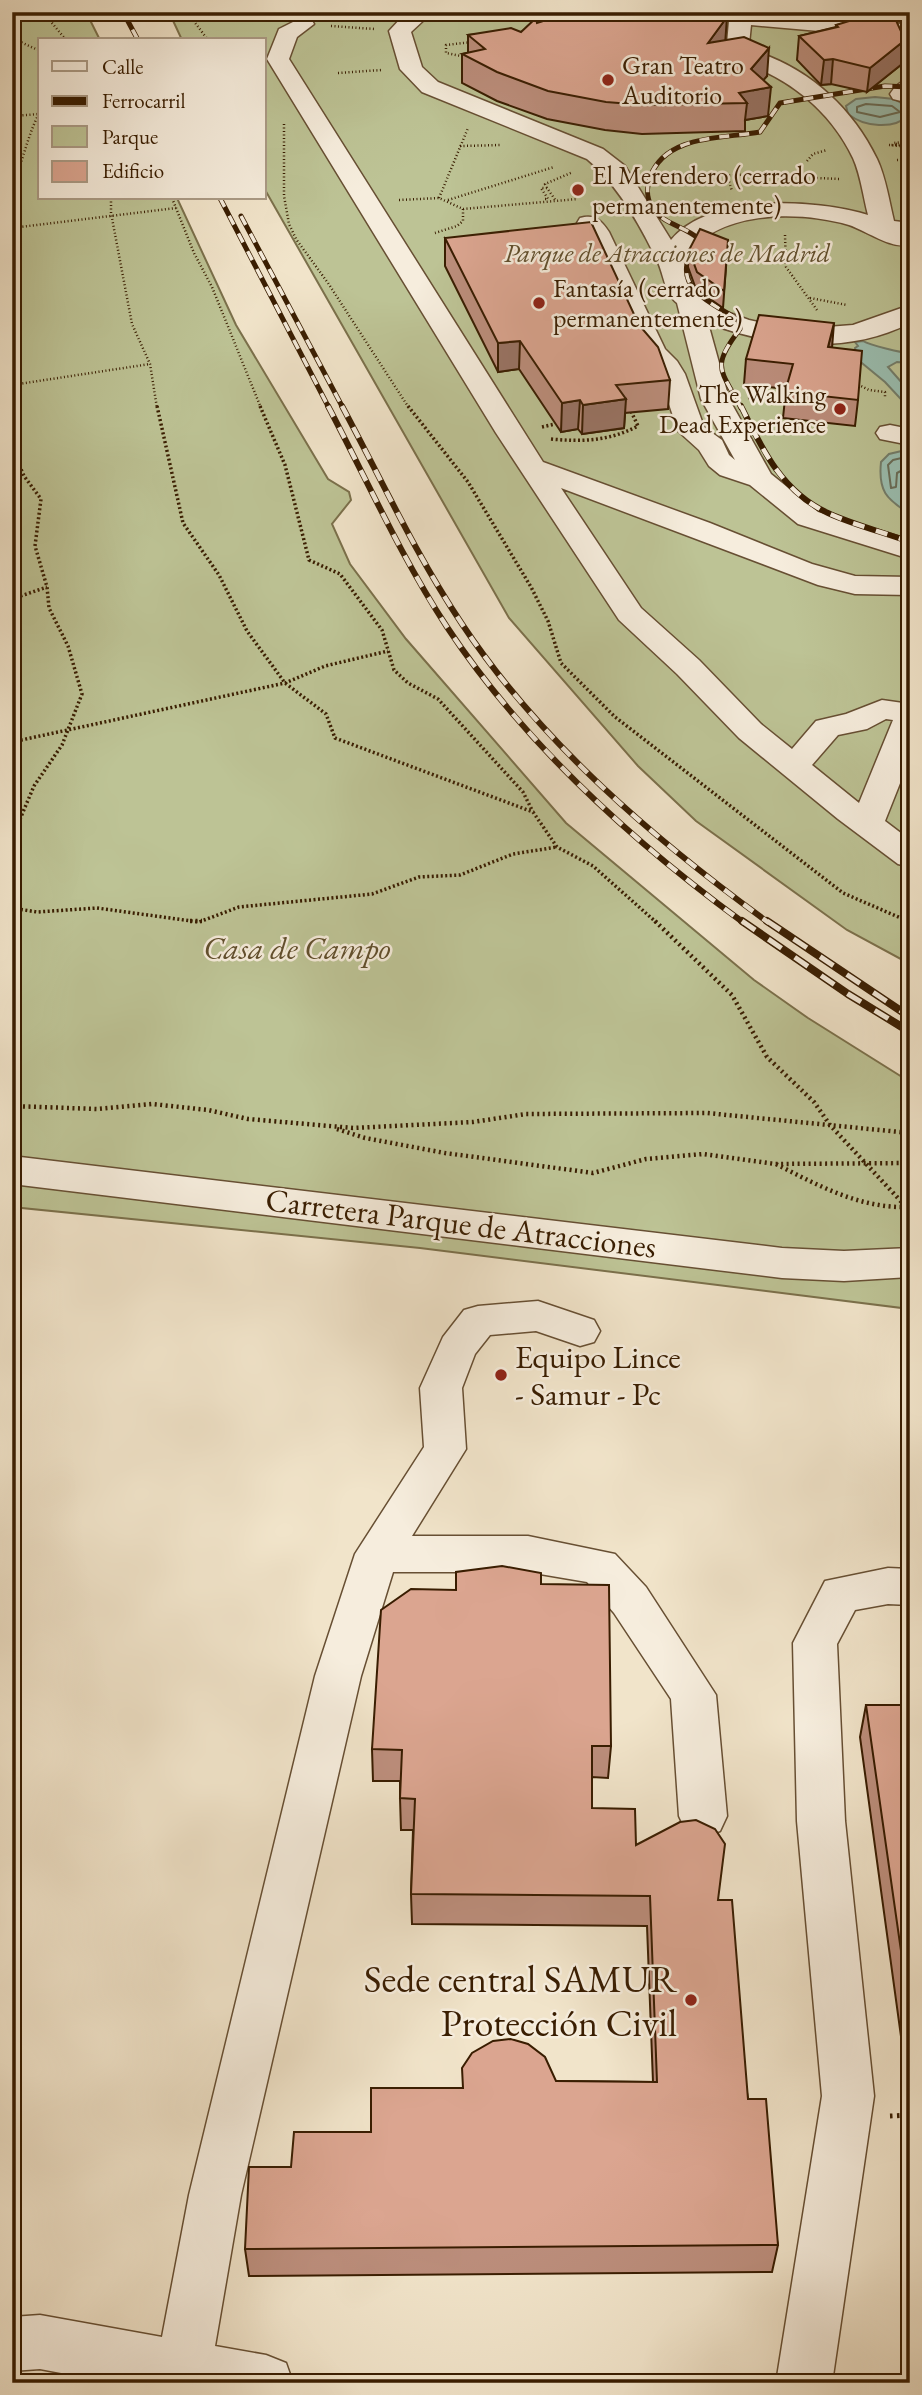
<svg xmlns="http://www.w3.org/2000/svg" width="922" height="2395" font-family="'EB Garamond',serif">
  <rect width="100%" height="100%" fill="#f1e4ca"/>
  <filter id="stains"><feTurbulence type="fractalNoise" baseFrequency=".00286" numOctaves="4"/><feColorMatrix values="0 0 0 0 .2 0 0 0 0 .09 0 0 0 0 .02 0 0 0 .5 -.17"/></filter>
  <radialGradient id="worn" r=".72"><stop offset=".6" stop-color="#630" stop-opacity="0"/><stop offset="1" stop-color="#630" stop-opacity=".3"/></radialGradient>
  <path fill="#bdc395" stroke="#7b704b" stroke-width="2" d="M12,12h74l14,28h-60v158h137l59,127 92,154 21,13 2,8 -19,24 18,40 56,75 160,184 188,157 54,38 102,64v227l-490,-61 -408,-41z
    M169,12h741v952l-63,-34 -151,-109 -58,-55 -129,-148 -245,-430v-148h-82z"/>
  <path fill="#9bbfb1" stroke="#747e6b" stroke-width="2" d="M875,97l19,2 14,8 1,8c-15,15 -45,12 -61,-1l-2,-8 10,-7z
    M863,341c7,4 38,12 47,12v10l-13,-1 -9,5 22,25v17l-25,-27 -28,-23 -2,-11 3,-2 -3,-4z
    M910,449v21l-8,8 3,12 5,3v21c-24,-15 -32,-23 -29,-52l8,-8z"/>
  <g fill="none" stroke-linecap="round" stroke-linejoin="round">
    <path stroke="#6a6e59" stroke-width="2" d="M866,104l26,2 8,6 -20,5 -23,-5v-5z
      M910,456l-17,4 -5,5 3,23 5,-1 1,-14 13,-7"/>
    <defs>
      <path id="minor" d="M400,12h239l-3,5 -8,2h-203l-14,13 11,35 16,15 165,67 22,17 46,74c38,-47 145,-41 197,-25 -5,-19 -7,-39 -15,-57 -23,-48 -66,-82 -116,-97l-10,-17 2,-23 -20,-4 -3,-5 89,1 115,12v14l-159,-14 -2,19 5,7c54,17 98,56 123,108 9,19 12,42 17,62l16,2v22c-20,4 -43,-14 -61,-20 -52,-15 -134,-15 -166,35l11,31 27,19 28,10 28,6 37,2 39,-3 57,-20v18c-62,32 -139,24 -202,0l21,76 42,75 47,38 92,28v19l-112,-35 -48,-39 -30,-10 -11,-9 -10,-16 -21,-19 -19,-57 -19,-21 -54,-119 -9,-11 3,-5c15,-4 21,2 29,14l56,117 12,12 8,13 19,53 18,13 7,15 6,5 -34,-61 -24,-96c-13,-10 -13,-30 -21,-45 -17,-35 -39,-74 -69,-99l-165,-67 -22,-23 -11,-38 13,-14z
        M303,17l8,2 3,5 -17,13 -8,22 254,403 167,61 102,41 43,12 55,1v18l-55,-1 -37,-9 -257,-97 80,120 58,52 62,64 31,25 24,-28 30,-7 36,-14 28,4v54l-25,63 25,19v27l-12,-3 -60,-45 -99,-81 -62,-64 -58,-54 -123,-187 -229,-374 12,-30zM886,719l7,1 -34,83 -47,-38 26,-30 29,-6z
        M910,79v19l-9,3 -8,-2 -3,-5c5,-8 11,-13 20,-15z
        M890,425l20,4v16l-30,-6 -4,-6 4,-6z
        M12,1156l770,92 62,3 66,-3v29l-66,4 -62,-3 -770,-94z
        M538,1301l56,19 6,11 -6,11 -14,4 -44,-15 -46,4 -15,19 -13,34 4,61 -54,87h116l87,18 31,33 70,108 11,121 -7,15 -17,6 -17,-6 -7,-15 -8,-117 -57,-86 -27,-31 -59,-10h-135l-32,104 -120,519 -26,151 51,9 20,8 7,20h-179l-74,-14 -28,2v-54l28,-2 122,22 27,-142 126,-519 40,-122 69,-107 -4,-59 23,-51 21,-27 14,-4z
        M888,1568l22,1v36l-22,-1 -33,6 -18,34 8,177 29,275 -42,287h-56l46,-287 -25,-275 -4,-178 32,-62z"/>
    </defs>
    <use href="#minor" stroke="#674f33" stroke-width="3"/>
    <path stroke="#391d01" stroke-width="2.5" stroke-dasharray="1 2.5" stroke-linecap="butt" d="M43,12l23,28
      M187,12l21,28
      M331,26l44,3
      M12,38l28,13
      M466,57l-20,-4v-8l26,-3
      M338,73l44,-3
      M12,116l27,-2
      M284,124v72l5,28 7,15 32,44 81,125
      M897,144l-3,-1 16,-2
      M910,145h-21l21,2
      M460,146l41,-1
      M897,160l13,-1
      M807,161l6,-7 14,-4
      M727,175l5,16
      M817,178l23,1
      M653,182l6,-3 115,-6
      M12,184c12,-23 15,-49 28,-72
      M547,188l-2,-4 28,-12
      M111,198v15l21,111 18,40 7,44
      M172,198l22,55 18,34 49,121
      M439,198l29,-70
      M545,199h3l-7,-11h6l9,13
      M399,200l40,-2 24,11v12l-6,5 -22,7
      M448,200l106,-33
      M463,209l115,-10
      M12,228l164,-20
      M785,235l1,32 31,43
      M810,298l37,7
      M855,383l14,7 16,2v5
      M12,385l138,-21
      M748,398l40,-3"/>
    <path stroke="#391d01" stroke-width="3.5" stroke-dasharray="2 2.5" stroke-linecap="butt" d="M157,406l26,117 36,52 28,56 38,52 41,31 9,24 198,74 24,35 36,19 64,57
      M260,406l25,59 24,95 31,14 42,56 12,40 14,13 30,16 85,93 9,18
      M408,406l60,76 63,105 17,34 13,42 54,54 228,176 67,29
      M542,427l13,-3
      M551,439c32,3 58,2 87,-13l-8,-17
      M12,449l12,27 17,23 -6,47 12,41 2,21 19,38 14,48 -20,51 -28,41 -22,52
      M12,599l35,-12
      M12,742l273,-59 40,-17 63,-15
      M12,908l25,4 60,-4 102,14 40,-15 133,-13 47,-17 41,-2 53,-21 44,-7"/>
    <path stroke="#391d01" stroke-width="4.5" stroke-dasharray="2 3.5" stroke-linecap="butt" d="M190,921h12
      M655,921l77,74 35,62 47,45 16,23 80,86
      M907,921l3,1
      M12,1106l85,3 55,-5 56,6 40,9 105,9 120,-6 53,-8 181,-1 203,20
      M337,1129l28,9 80,15 148,20 53,-14 57,-5 72,10 135,-1
      M776,1164c43,22 85,45 134,43"/>
    <path stroke="#391d01" stroke-width="5" stroke-dasharray="2.5 4.5" stroke-linecap="butt" d="M890,2116l20,-1"/>
    <use href="#minor" fill="#f6eddd" fill-rule="evenodd"/>
    <defs>
      <path id="rail-far2" d="M123,12l15,28
        M220,198l109,210
        M241,216l102,192
        M741,408c-20,-39 -31,-40 -1,-79l-1,-8c-19,-15 -58,-27 -52,-57 2,-9 9,-16 12,-25 -13,-12 -35,-15 -46,-30 -6,-9 -7,-21 -3,-32 16,-43 72,-38 110,-45l20,-29 105,-17 25,1"/>
      <path id="rail-far1" d="M328,406c39,74 73,151 119,221 76,115 186,215 297,296
        M342,406c39,73 74,149 120,218 79,119 192,215 307,299
        M741,406c21,43 41,86 87,107 26,12 55,19 82,29"/>
      <path id="rail" d="M742,921l106,73 62,38
        M767,921l143,96"/>
    </defs>
    <use href="#rail-far2" stroke="#391d01" stroke-width="5"/>
    <use href="#rail-far1" stroke="#391d01" stroke-width="6"/>
    <use href="#rail" stroke="#391d01" stroke-width="8"/>
    <use href="#rail-far2" stroke="#f6eddd" stroke-width="3.5" stroke-dasharray="10" stroke-linecap="butt"/>
    <use href="#rail-far1" stroke="#f6eddd" stroke-width="4.5" stroke-dasharray="12" stroke-linecap="butt"/>
    <use href="#rail" stroke="#f6eddd" stroke-width="5" stroke-dasharray="16" stroke-linecap="butt"/>
  </g>
  <path fill="#bc8e7c" stroke="#391d01" stroke-width="2" d="M810,12h23l-1,2z
    M888,12h22v11l-14,-2 6,43 -35,28 -36,-8 -10,1 -24,-25 2,-24 37,-9v-2l52,-9z
    M537,23l188,17 42,36 -4,4 5,36 -23,4v11l-103,3 -37,-4 -58,-11 -50,-18 -35,-18v-29l6,-1v-18l53,-3z
    M445,238l194,87 31,55 -2,29 -43,4 -1,15 -42,6 -4,-5 -17,3 -42,-63 -21,3 -53,-106z
    M728,240l-5,68 -27,-19 -8,-22 1,-17z
    M910,318v13l-6,-3 1,-9z
    M832,348l26,52 -3,26 -72,-8 3,-29 -42,-5 2,-25z
    M541,1584l70,162 -3,32 -16,-1v31l44,37 82,55 30,199 30,146 -6,27 -523,4 -4,-27 46,-82 80,-35 91,-44 94,-7 97,1 -6,-156 -235,-2 -1,-30 2,-64h-12l-1,-32v-17h-27l-1,-32 84,-159z
    M866,1705h44v368h-4l-46,-336z"/>
  <path fill="#997465" stroke="#391d01" stroke-width="2" d="M727,17l-2,28 -17,-2z
    M905,40l-3,24 -35,28 3,-24z
    M769,48l-2,28 -12,14 16,-3 -3,29 -23,4 2,-17 -8,-10 12,-24z
    M833,59l-2,25 -10,1 3,-25z
    M834,323l-2,25 -4,-1z
    M520,341l-1,28 -21,3v-29z
    M626,399l-2,29 -42,6 1,-29z
    M580,400l-2,29 -17,3 1,-29z"/>
  <path fill="#dba590" stroke="#391d01" stroke-width="2" d="M572,12h155v5l-19,26 36,-6 25,11 -18,21 20,18 -32,6 8,10 -103,2 -38,-3 -58,-11 -51,-19 -35,-18 23,-5 -17,-14 43,-7 10,4 15,-14 1,5z
    M872,14l22,2 11,24 -35,28 -37,-9 -9,1 -25,-24 39,-9 -2,-2z
    M591,222l48,103 19,22 12,33 -54,5 10,14 -43,6 -3,-5 -18,3 -42,-62 -22,2 -53,-105z
    M700,229l28,11 -4,51 -27,-19 -8,-22z
    M759,315l75,8 -6,24 34,4 -4,49 -73,-8 8,-28 -47,-5z
    M502,1566l39,7v11l68,1 2,161h-19v62l43,1 1,36 44,-23 16,-2 19,9 10,15 -7,56h14l16,199h18l12,146 -533,4 4,-82h42l3,-35h77v-44h92l-1,-20 10,-15 21,-12 18,-2 17,5 17,13 11,24 101,1 -7,-186 -239,-2 4,-95 -15,-1 2,-48 -30,-1 9,-139 30,-21 45,1v-18z
    M866,1705h44v309z"/>
  <g fill="#8f2418" stroke="#f6eddd" stroke-width="2.5">
    <circle cx="608" cy="80" r="7"/>
    <circle cx="578" cy="190" r="7"/>
    <circle cx="539" cy="303" r="7"/>
    <circle cx="840" cy="409" r="7"/>
    <circle cx="501" cy="1375" r="7"/>
    <circle cx="691" cy="2000" r="7"/>
  </g>
  <g text-anchor="middle" dominant-baseline="central" stroke-width="5" stroke-linejoin="round" paint-order="stroke">
    <g font-size="26" fill="#391d01" stroke="#f6eddd" text-anchor="start">
      <text x="622" y="65">Gran Teatro<tspan x="622" dy="30">Auditorio</tspan></text>
      <text x="592" y="175">El Merendero (cerrado<tspan x="592" dy="30">permanentemente)</tspan></text>
      <text x="553" y="288">Fantasía (cerrado<tspan x="553" dy="30">permanentemente)</tspan></text>
      <text x="826" y="394" text-anchor="end">The Walking<tspan x="826" dy="30">Dead Experience</tspan></text>
    </g>
    <g font-size="26" font-style="italic" fill="#614f2d" stroke="#f6eddd">
      <text x="667" y="253">Parque de Atracciones de Madrid</text>
    </g>
    <g font-size="32" font-style="italic" fill="#614f2d" stroke="#f6eddd">
      <text x="297" y="948">Casa de Campo</text>
    </g>
    <g font-size="32" fill="#391d01" stroke="#f6eddd">
      <text transform="translate(461 1223) rotate(7)">Carretera Parque de Atracciones</text>
    </g>
    <g font-size="32" fill="#391d01" stroke="#f6eddd" text-anchor="start">
      <text x="515" y="1357">Equipo Lince<tspan x="515" dy="37">- Samur - Pc</tspan></text>
    </g>
    <g font-size="38" fill="#391d01" stroke="#f6eddd" text-anchor="end">
      <text x="677" y="1978">Sede central SAMUR<tspan x="677" dy="44">Protección Civil</tspan></text>
    </g>
  </g>
  <rect width="922" height="2395" fill="none" stroke="#f1e4ca" stroke-width="42"/>
  <rect x="14" y="14" width="894" height="2367" fill="none" stroke="#391d01" stroke-width="3.5"/>
  <rect x="21" y="21" width="880" height="2353" fill="none" stroke="#391d01" stroke-width="2"/>
  <rect x="38" y="38" width="228" height="161" fill="#f6eddd" stroke="#aa9a85" stroke-width="2"/>
  <rect x="52" y="61" width="35" height="10" fill="#f6eddd" stroke="#aa9a85" stroke-width="2"/>
  <text x="102" y="74" font-size="21" fill="#391d01">Calle</text>
  <rect x="52" y="96" width="35" height="10" fill="#391d01" stroke="#aa9a85" stroke-width="2"/>
  <text x="102" y="108" font-size="21" fill="#391d01">Ferrocarril</text>
  <rect x="52" y="126" width="35" height="21" fill="#bdc395" stroke="#aa9a85" stroke-width="2"/>
  <text x="102" y="144" font-size="21" fill="#391d01">Parque</text>
  <rect x="52" y="161" width="35" height="21" fill="#dba590" stroke="#aa9a85" stroke-width="2"/>
  <text x="102" y="178" font-size="21" fill="#391d01">Edificio</text>
  <rect width="100%" height="100%" filter="url(#stains)"/>
  <rect width="100%" height="100%" fill="url(#worn)"/>
</svg>
